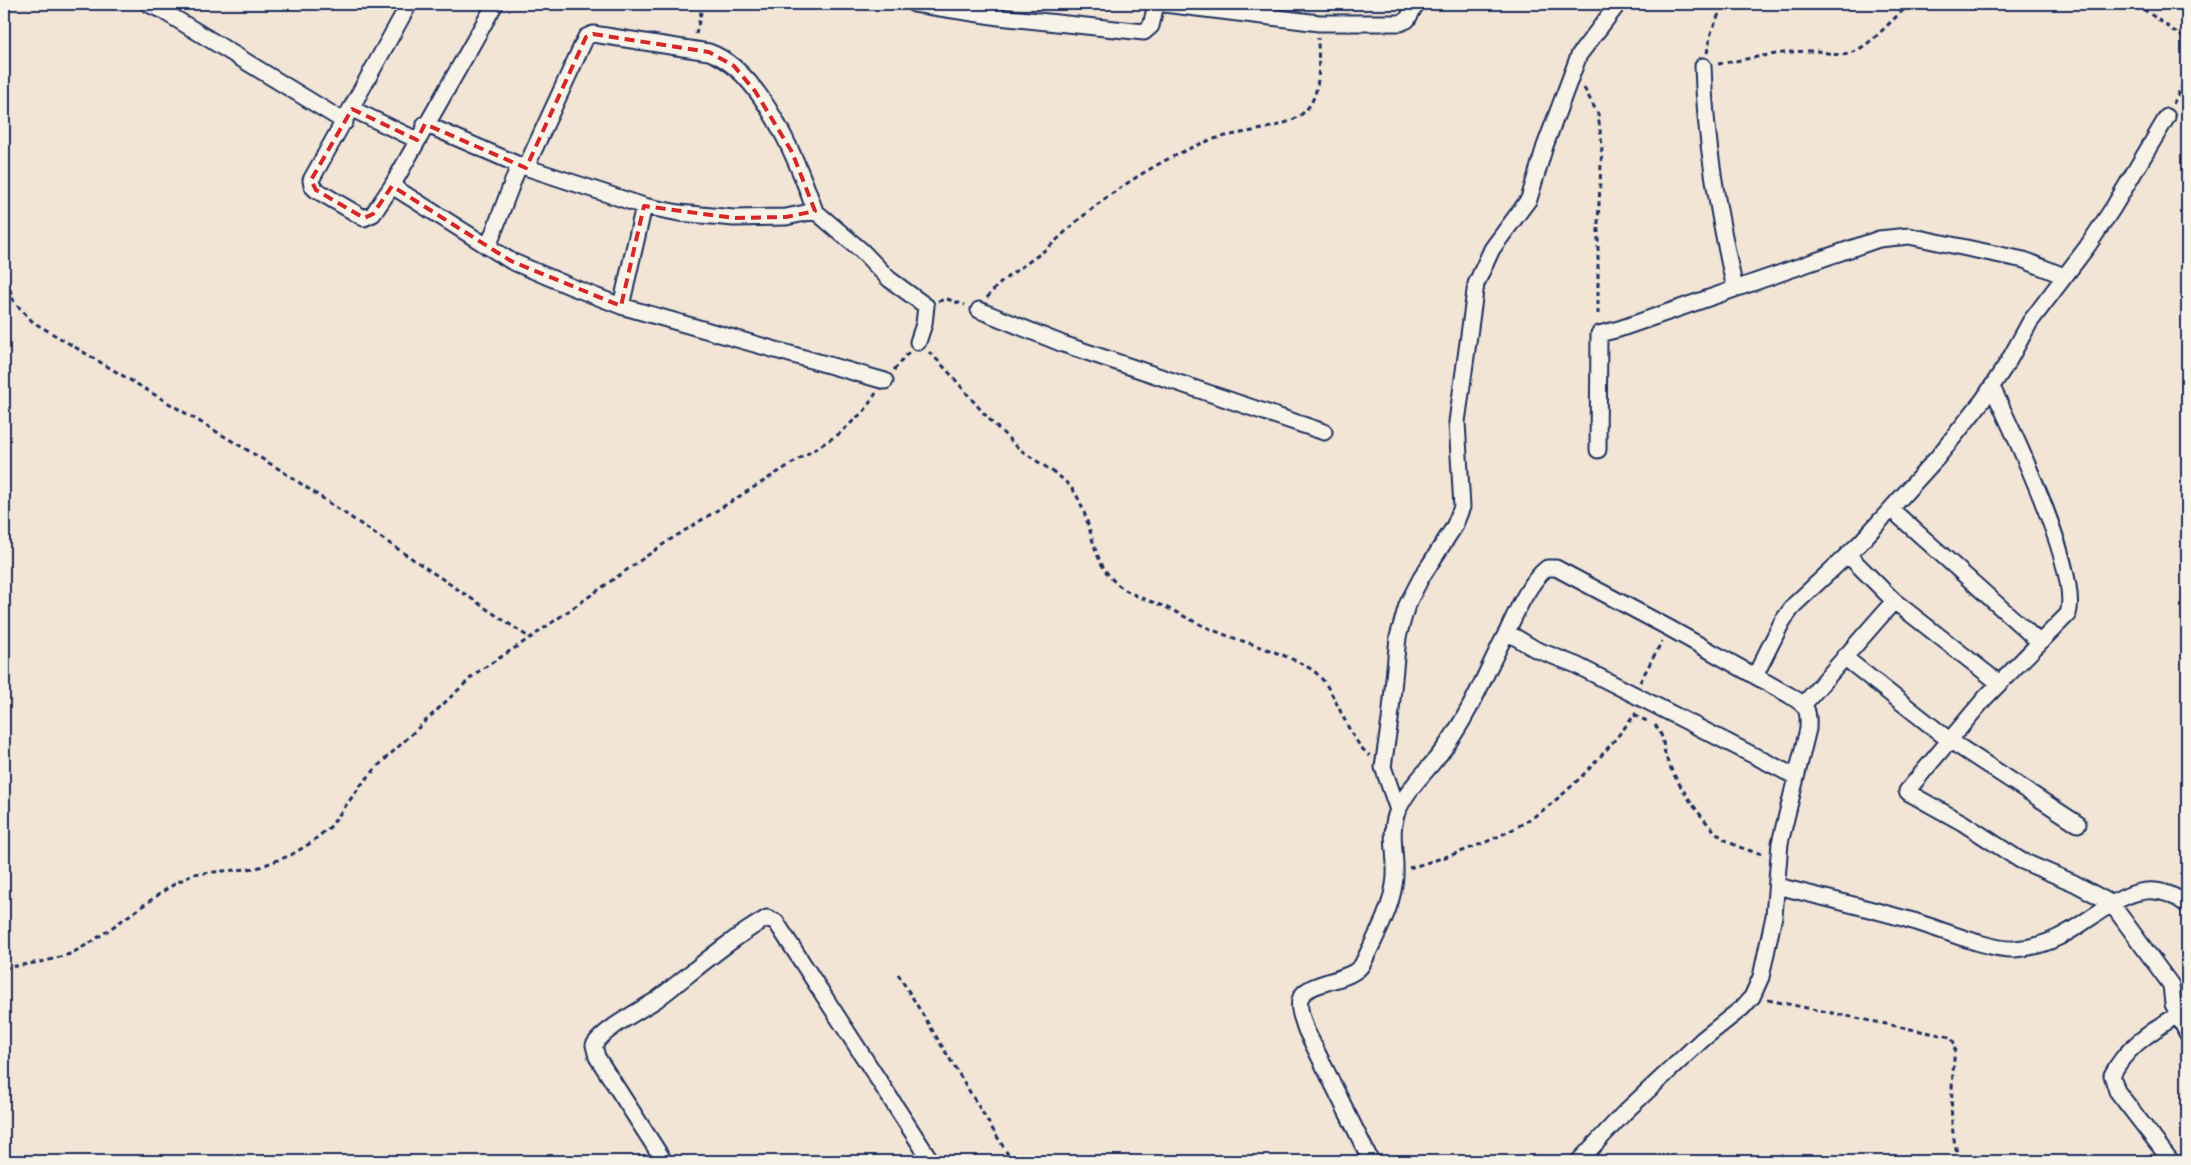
<svg xmlns="http://www.w3.org/2000/svg" width="2191" height="1165" font-family="Mali,sans-serif">
  <rect width="100%" height="100%" fill="#f2e5d6"/>
  <filter id="ink" filterUnits="userSpaceOnUse"><feTurbulence type="fractalNoise" baseFrequency=".02" numOctaves="2"/><feDisplacementMap in="SourceGraphic" scale="10" xChannelSelector="R" yChannelSelector="G"/><feConvolveMatrix kernelMatrix="1 2 1 2 8 2 1 2 1" color-interpolation-filters="sRGB"/></filter>
  <g filter="url(#ink)">
    <g fill="none" stroke-linecap="round" stroke-linejoin="round">
      <defs>
        <path id="minor" d="M148,4l15,7 182,111
          M409,4l-98,176 1,6 4,4 48,28 9,-4 19,-28 103,-182
          M914,4l85,13 145,15 7,-6 5,-22
          M1164,4l155,19h81l7,-3 9,-16
          M1703,66c2,76 16,150 32,223
          M352,109l65,31
          M425,124l94,41 125,41 35,7 55,5 52,-1 29,-6 47,40 27,28 37,27 -2,18 -6,18
          M526,167l60,-130 7,-3 116,18c52,18 89,110 106,159
          M392,186l119,75 61,26 49,19 264,75
          M488,247l31,-82
          M621,306l23,-100
          M979,310l84,34 261,88
          M1992,387c20,42 89,187 76,227l-83,84 -78,93 2,2 54,30 57,37 54,23 37,20 60,82 2,19 14,29
          M1598,450l1,-116 20,-5 260,-90 30,-3 67,14 48,10 40,16
          M1891,509l148,133
          M1848,555l46,46 105,82
          M1507,632c9,-20 23,-51 40,-64h9l113,60 120,67c18,11 20,13 19,34l-28,114 -6,73 -13,61 -9,20 -10,11 -39,31 -78,73 -46,49
          M1844,657l105,83 129,84
          M1755,676l27,-54 12,-17 66,-62 77,-85 46,-58 25,-38 22,-40 57,-75 26,-39 54,-91
          M1804,704l90,-103
          M1398,810l-15,-43 7,-47 8,-83 9,-32 14,-27 33,-51 8,-20 -5,-85 19,-138 16,-35 37,-50 16,-53 34,-91 39,-51
          M1777,886c45,11 91,22 136,35 25,7 78,30 102,28 16,-1 30,-5 44,-12 42,-20 80,-71 128,-32
          M664,1161l-67,-104 -3,-12c10,-16 45,-34 62,-45 37,-28 71,-59 111,-82l9,4 155,239
          M1371,1161l-65,-131c-3,-10 -8,-20 -6,-30 4,-20 53,-17 63,-37 12,-25 27,-51 31,-78 5,-25 -7,-51 4,-75 12,-26 35,-44 50,-67 25,-35 39,-74 59,-111l28,17 41,16 220,112
          M2171,1161l-54,-70 -5,-16c14,-28 39,-43 65,-60"/>
      </defs>
      <use href="#minor" stroke="#1b2f5e" stroke-width="19"/>
      <path stroke="#1b2f5e" stroke-width="3" stroke-dasharray="5 4" stroke-linecap="butt" d="M2136,4l51,36
        M696,34l7,-30
        M1707,53l4,-20 12,-29
        M1718,64c31,-5 63,-13 95,-13 12,0 23,6 35,3 25,-8 42,-35 63,-50
        M1584,88l14,26 4,32 -4,77v95
        M2173,104l14,-28
        M4,272l10,30 19,20 246,147 251,169
        M987,298c14,-20 39,-33 58,-48 13,-10 24,-23 37,-33 35,-30 83,-60 126,-76 26,-10 78,-10 97,-30 18,-18 13,-50 13,-73
        M938,301l9,-2 18,6
        M929,352c27,25 47,56 74,81 7,7 14,15 22,20 16,12 36,21 48,37 20,28 16,68 42,92 13,13 34,18 50,25 14,6 27,14 41,20 35,16 72,22 105,42 26,17 32,65 59,87
        M894,370l15,-18
        M1640,682l22,-41
        M1634,715l13,6
        M1655,725c10,12 7,19 11,32 8,23 38,68 58,82 11,7 27,13 40,15
        M1409,868c48,-14 99,-30 138,-61 34,-26 63,-60 89,-94
        M4,968l42,-7 24,-7 20,-11 78,-55 24,-14 65,-6 34,-13 18,-11 21,-17 31,-42 17,-19 98,-93 54,-35 138,-97 171,-107 26,-24 11,-17
        M898,974l114,187
        M1768,1000l182,37 5,7c-2,39 -9,80 5,117"/>
      <use href="#minor" stroke="#f7f3e8" stroke-width="15"/>
    </g>
  </g>
  <path fill="none" stroke="#d62828" stroke-width="4" stroke-dasharray="10 6" stroke-linejoin="round" d="M593,34l116,18 25,14 21,25 37,61 23,59 -29,6 -52,1 -90,-12 -23,100 -110,-45 -119,-75 -19,28 -9,4 -48,-28 -5,-10 41,-71 65,31 8,-16 101,44 60,-131z"/>
  <rect width="2191" height="1165" fill="none" stroke="#f7f3e8" stroke-width="20"/>
  <rect x="10" y="10" width="2171" height="1145" fill="none" stroke="#1b2f5e" stroke-width="2" filter="url(#ink)"/>
</svg>
